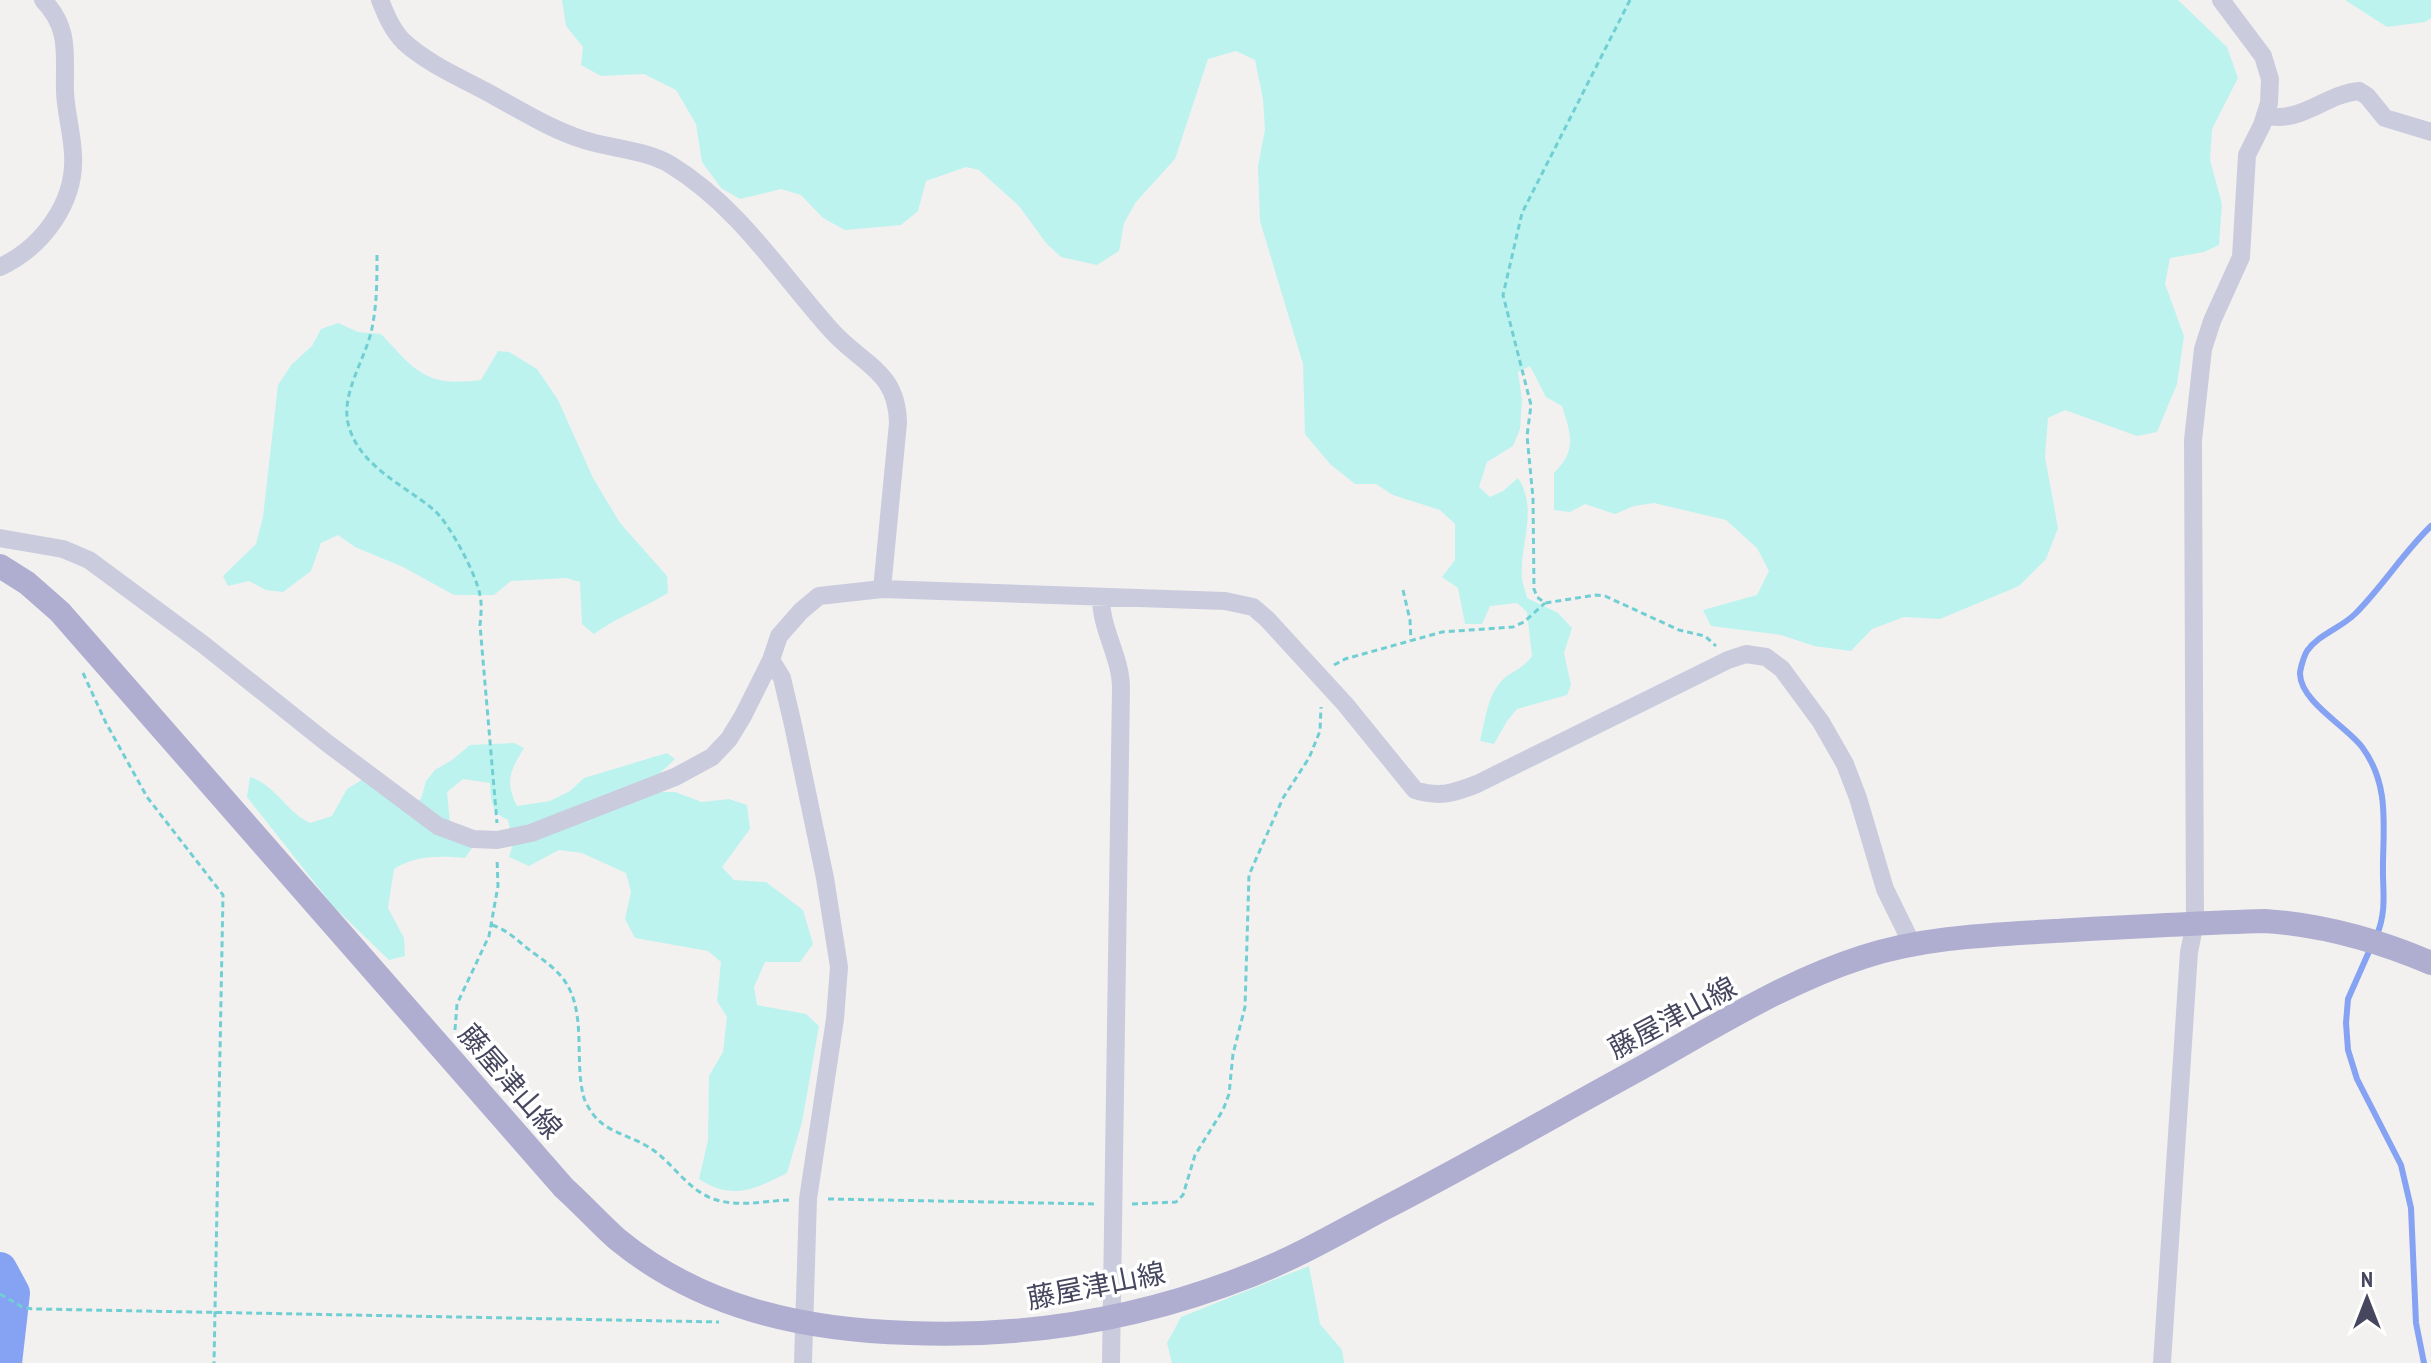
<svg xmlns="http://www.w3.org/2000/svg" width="2431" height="1363" font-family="'PT Sans Narrow','Noto Sans JP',sans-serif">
  <rect width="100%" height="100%" fill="#f2f1f0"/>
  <path fill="#bcf3ee" d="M562,0h1616l49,47 11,31 -26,51 -2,31 12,44 -3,41 -15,7 -34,6 -5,26 19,52 -7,48 -20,48 -20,4 -72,-26 -17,8 -3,39 13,71 -12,31 -27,27 -79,33 -36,-2 -32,12 -21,22 -37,-5 -33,-11 -70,-9 -8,-16 54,-15 12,-24 -12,-23 -31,-28 -72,-17 -20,3 -19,8 -30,-10 -15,8 -16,-2v-37c23,-23 17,-39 8,-67l-16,-9 -16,-31 -12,6 4,28 -2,29 -7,17 -26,16 -8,25 11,10 13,-6 15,-13c21,32 1,66 4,101 1,6 4,13 5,19l31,15 14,15 -8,25 7,32 -4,10 -50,14 -10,12 -13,23 -14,-3c6,-22 7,-50 27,-65 10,-7 17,-9 25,-20l-5,-44 -10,-9 -27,3 -8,18h-17l-7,-36 -16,-11 13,-17v-36l-15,-14 -47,-15 -17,-11h-21l-25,-20 -25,-30 -2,-70 -43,-143 -2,-55 7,-36 -2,-31 -8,-39 -19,-9 -28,8 -33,100 -39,43 -12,21 -5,28 -22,14 -36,-8 -15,-14 -27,-37 -40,-36 -13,-3 -40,14 -8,30 -17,14 -56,5 -22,-12 -22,-23 -20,-6 -41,10 -19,-11 -19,-26 -6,-38 -20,-34 -32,-16 -43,2 -20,-11 2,-18 -17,-21z
    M2345,0h86v18l-6,4 -38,5z
    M338,323l20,9 23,2c36,38 44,53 100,46l17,-29 11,1 28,17 21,31 35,78 27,45 47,53 1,17c-24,15 -51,24 -74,41l-12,-10 -2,-42 -14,-4 -55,3 -17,14h-40l-51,-28 -48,-20 -17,-12 -17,8 -10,28 -28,21 -17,-2 -17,-9 -21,5 -5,-10 33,-32 7,-27 15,-132 14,-21 20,-18 9,-17z
    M514,743l10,5c-13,22 -20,32 -7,58l33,-5 20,-10 14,-13 83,-25 8,6 -15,14v19h15l27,10 27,-3 18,6 3,24 -28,38 12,13 32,2 37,28 10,34 -13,18h-35l-11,25 3,18 49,9 13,12 -17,96 -15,51c-32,16 -55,28 -88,6l9,-39 1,-64 14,-24 4,-35 -10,-16 4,-39 -13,-11 -73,-13 -10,-19 6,-27 -5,-19 -44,-20 -23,-3 -30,16 -20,-9 4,-13 -5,-24c-17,-7 -17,-20 -18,-37l-27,-4 -16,13 4,42 21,14 -7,10c-27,-2 -48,-3 -71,11l-6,39 16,30 1,18 -16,4 -56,-54 -86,-109 3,-20c27,9 34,33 60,46l22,-7 15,-27 16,-10 39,28 19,-8 5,-18 9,-11 17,-10 18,-15z
    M1309,1266l11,58 22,26 2,13h-172l-5,-20 14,-26z"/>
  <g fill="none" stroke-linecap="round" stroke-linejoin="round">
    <path stroke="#86a2f2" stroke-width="6" d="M2376,937c9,-20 8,-38 7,-60 -1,-45 9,-90 -21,-130 -16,-21 -61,-45 -62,-73 0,-5 4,-18 7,-23 12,-17 34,-23 48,-37 28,-28 48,-61 76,-88
      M2371,947l-23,52 -2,24 2,27 9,29 44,86 10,43 5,115 8,40"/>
    <path stroke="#86a2f2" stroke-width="34" d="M0,1269l13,24 -8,70"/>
    <path stroke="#71cfd3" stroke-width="3" stroke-dasharray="6 4" stroke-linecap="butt" d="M1630,0l-108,213 -19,82 28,110 -4,31 6,62 1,91 3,8 8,6 51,-8 9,1 74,34 26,6 11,10
      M377,255c0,24 0,49 -5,73 -6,31 -33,67 -23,99 12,40 55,58 85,83 16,14 42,64 46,85 2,9 1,20 0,30l17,198
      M1403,590l7,30 1,21
      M1334,665l11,-6 97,-27 71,-5 11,-5 21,-19
      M83,673l23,50 41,74 76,98 -9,468
      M492,925c16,5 27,17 40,27 10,7 20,14 28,23 29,32 13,85 24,123 2,6 8,16 13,21 13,13 32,17 48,26 25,13 39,42 66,53 25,10 51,3 78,2
      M455,1030l2,-26 32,-68 9,-50 -1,-28
      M828,1199l268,5
      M1132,1204l44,-2 7,-7 12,-40 28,-45 6,-16 4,-40 12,-47 4,-132 34,-77 26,-40 11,-27 1,-24
      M0,1294l24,14 13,1 682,13"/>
    <path stroke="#cbcbde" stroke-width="18" d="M380,0c6,15 12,30 24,42 23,21 55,35 83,50 31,17 63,37 97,48 29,9 62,10 87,25 67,41 109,108 160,165 31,35 66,40 67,93l-16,166
      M2265,115c34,10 60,-21 94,-24l8,5 18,22 46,14
      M0,267c43,-20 76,-65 73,-113 -1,-21 -7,-41 -8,-62 -1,-37 6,-63 -22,-92
      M0,538l63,11 26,11 115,85 123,98 111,83 35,13 24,1 34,-7 144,-56 37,-20 17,-18 14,-23 28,-56 8,-24 22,-25 18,-15 63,-7 343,12 28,6 14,12 78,85 70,86c25,8 39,3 62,-6l251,-124 18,-6 20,3 16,12 39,53 24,42 13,34 27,91 27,55
      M1101,598c0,32 20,59 20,90l-10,675
      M771,660l11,18 11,47 32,153 14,89 -4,52 -27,180 -5,164
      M2162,1363l27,-411 6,-29 -2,-483 10,-91 9,-28 29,-64 6,-102 15,-30 7,-22 1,-24 -7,-23 -42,-56"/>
    <path stroke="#afaed0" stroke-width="24" d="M0,566l27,17 33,29 504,576c18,16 35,35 53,51 84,69 186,91 292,94 117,5 234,-15 342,-58 46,-18 89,-43 132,-66 87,-45 172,-94 258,-141 71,-40 144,-86 222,-111 61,-20 127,-22 191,-26 71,-4 141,-8 211,-10 59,4 112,19 166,42"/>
  </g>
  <g text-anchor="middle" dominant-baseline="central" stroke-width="7" stroke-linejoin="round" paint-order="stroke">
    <g font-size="28" fill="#46465f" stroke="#fff">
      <text transform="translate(1672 1017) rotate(-28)">藤屋津山線</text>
      <text transform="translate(511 1081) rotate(49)">藤屋津山線</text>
      <text transform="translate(1096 1285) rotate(-11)">藤屋津山線</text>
    </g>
  </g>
  <g transform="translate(2367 1299)" stroke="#ffffff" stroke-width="6" paint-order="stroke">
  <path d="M0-6L14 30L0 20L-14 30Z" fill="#46465f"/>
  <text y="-12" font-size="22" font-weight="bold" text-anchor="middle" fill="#46465f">N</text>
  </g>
</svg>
